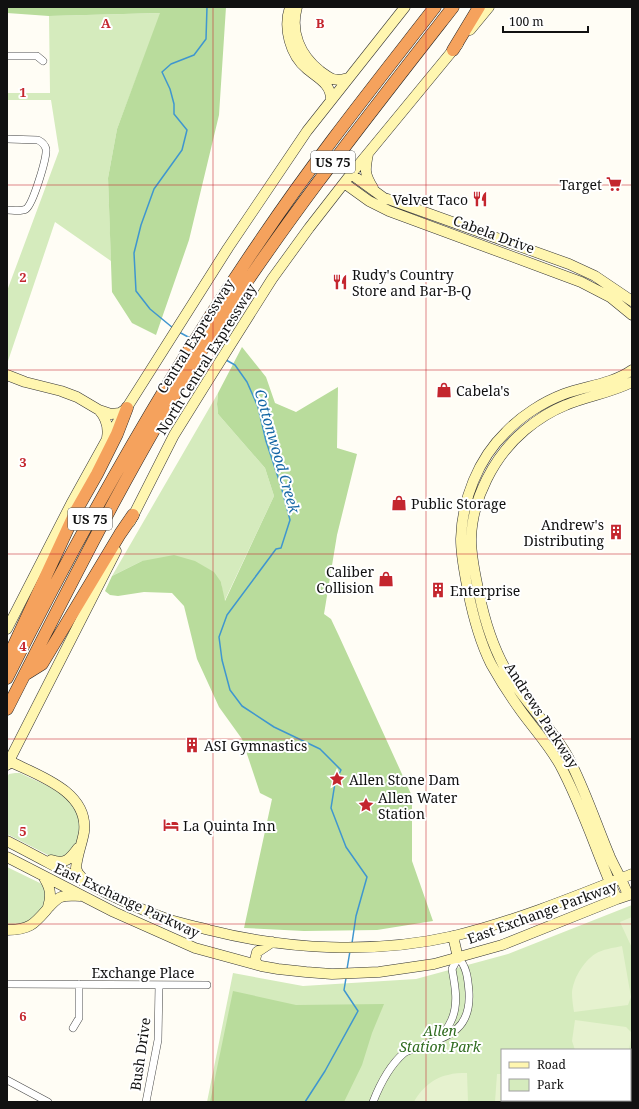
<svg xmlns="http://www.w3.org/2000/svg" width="639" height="1109" font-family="'Noto Serif',serif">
  <rect width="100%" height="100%" fill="#fffdf5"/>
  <path fill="#d5ebbd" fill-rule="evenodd" d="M161,13l-44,116 -9,49 3,83 -56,-39 -48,142v-73l52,-140 -8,-51h-44v-7h43l-1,-77z
    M218,393l-1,11 1,10 47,54 9,28 -50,106 -3,-20 -79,-21 -30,15z
    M15,773h5c24,12 61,23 60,55 -1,13 -5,21 -14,30l-18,-3 -41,-21v-57l2,-3z
    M7,867l37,18 4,7c-2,6 -3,14 -6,19 -8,11 -22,14 -35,16z
    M632,905v197h-425l26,-129 70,13 113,-7 92,-25zM502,1050h128v50h-128z"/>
  <path fill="#b9dc9c" d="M7,7h219l-7,108 -30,125 -33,95 -24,-12 -20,-31 -4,-114 9,-49 43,-116 -111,3 -42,-3z
    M242,347l24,30 9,26 21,9 42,-25 -1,61 20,6 -20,81 -13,79 7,5 8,17 73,160v65l21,60 -56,9 -73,1 -60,-3 28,-129 -12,-6 -18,-54 -23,-32 -22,-48 -13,-53 -12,-13 -28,-1 -26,4 -8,-1 -5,-4 7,-15 30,-15 32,-6 21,6 19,11 7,10 4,19 49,-105 -9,-28 -47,-54 -1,-10 1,-11z
    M233,991l63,14 88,-1 -12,29 -10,32 -18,37h-134z"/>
  <path fill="#e6f2cf" d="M632,917v31l-12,-26z
    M622,946l9,51 -3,8 -54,7c-1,-6 -2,-13 -2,-19 1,-14 11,-31 23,-39 8,-5 18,-6 27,-8z
    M575,1020l51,7 6,6 -3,17h-54l-3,-9z
    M467,1073l1,29h-54c6,-12 20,-25 34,-27 6,-2 12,-2 19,-2z
    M497,1074h5v26h46l1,2h-54z"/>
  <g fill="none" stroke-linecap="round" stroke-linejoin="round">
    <path stroke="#3f96cf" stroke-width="1.5" d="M173,328l-23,-19 -14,-18 -2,-38 7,-28 13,-36 28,-39 5,-20 -13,-16v-10l-4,-15 -8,-17 9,-8 23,-9 12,-16 1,-32
      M179,332l11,6
      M208,349l11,7
      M226,360l9,5 12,17 11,25 8,34 15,45 9,34 -9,28 -5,1 -49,66 -8,22 3,23 8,30 12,16 32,21 46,22 21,21 -6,13 -4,25 15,39 21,30 -11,39 -4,27
      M347,969l3,-18
      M305,1102l20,-31 33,-60 -14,-21 2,-12"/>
    <defs>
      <path id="street" d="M7,56h30l6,5
        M7,139l31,1c4,2 7,5 8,9 1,9 -13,55 -20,60 -5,3 -14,1 -19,1
        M7,984l200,1
        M73,1028l6,-10v-34
        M7,1080l41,22
        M146,1102l12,-62 1,-55
        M373,1102c7,-18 16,-36 31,-49 5,-3 12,-5 17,-7 30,-10 50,-18 48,-54 -1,-12 -2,-26 -11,-34l-6,11c3,16 7,36 -1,52 -3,7 -8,13 -13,18"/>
      <path id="secondary" d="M290,7c-7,21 0,48 17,62 11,9 24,15 24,30
        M297,7c-7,25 3,48 23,64 11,8 14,11 28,7
        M470,30l19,-23
        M368,154c-3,15 -4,20 5,34
        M351,174l33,24 7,2 178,64 26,12 37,25
        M344,183l25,18 20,10 192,71 29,15 22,18
        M7,375l18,7 36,9 16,6 22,13 12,4 9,-1 7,-5
        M99,410c7,8 10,17 8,28
        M130,522l44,-87 33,-53 65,-103 37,-51 42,-54 107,-130
        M7,629l64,-125 36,-65 121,-191 79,-117 98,-124
        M9,761c28,14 80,30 75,71 -2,12 -7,23 -8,36l2,5 6,7
        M7,765l109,-214
        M7,841c53,27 104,58 160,78 14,5 28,7 42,11 79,20 166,24 245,6 61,-15 120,-39 178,-62
        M7,857l107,55 81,36 66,18 17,3 28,3 26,2 47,-2 55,-8 68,-19 115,-46 15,-5
        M51,860c14,5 19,-1 27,-12
        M43,876c7,11 9,18 5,31
        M628,895c-5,-13 -12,-25 -18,-38 -14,-33 -25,-68 -42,-100 -16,-29 -41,-52 -58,-80 -16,-26 -25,-54 -31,-84 -4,-18 -8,-36 -8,-54 1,-40 23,-83 54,-109 12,-10 26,-19 41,-25 21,-9 45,-12 66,-23
        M617,899c-20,-45 -34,-91 -57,-134 -11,-20 -26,-36 -39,-54 -11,-15 -21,-31 -30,-47 -11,-22 -18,-48 -23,-73 -3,-17 -7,-34 -7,-52 1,-39 17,-80 45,-107 15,-16 37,-30 58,-38 22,-8 48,-10 68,-24
        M7,930c24,0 28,-7 42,-23 4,-4 7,-8 12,-10 6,-2 13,-1 19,-1
        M453,936l5,22
        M258,965l-3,-5 2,-8 15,-10"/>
      <path id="highway" d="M453,50l26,-43
        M7,660l69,-149 21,-37 20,-40 10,-26
        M26,674l16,-10 78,-130 13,-19
        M7,678c76,-152 159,-300 255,-440 54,-80 114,-155 173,-231
        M7,709c63,-123 124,-247 198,-364 75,-118 162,-228 248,-338"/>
    </defs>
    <use href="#street" stroke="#444" stroke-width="8"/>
    <use href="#secondary" stroke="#333" stroke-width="11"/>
    <use href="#highway" stroke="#222" stroke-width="13"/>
    <use href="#street" stroke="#fff" stroke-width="7"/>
    <use href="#secondary" stroke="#fff6b0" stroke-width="10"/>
    <use href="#highway" stroke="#f5a25d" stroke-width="12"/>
  </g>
  <path fill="none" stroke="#c4262e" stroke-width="1" stroke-opacity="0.55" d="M213,7v1095M426,7v1095M7,185h625M7,370h625M7,554h625M7,739h625M7,924h625"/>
  <defs>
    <symbol id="supermarket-bare" viewBox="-9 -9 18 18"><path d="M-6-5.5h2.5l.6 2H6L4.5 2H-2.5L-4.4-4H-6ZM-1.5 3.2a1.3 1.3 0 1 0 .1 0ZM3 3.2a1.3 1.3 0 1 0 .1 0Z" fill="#c4262e" stroke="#fff" stroke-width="2.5" paint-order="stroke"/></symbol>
    <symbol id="restaurant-bare" viewBox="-9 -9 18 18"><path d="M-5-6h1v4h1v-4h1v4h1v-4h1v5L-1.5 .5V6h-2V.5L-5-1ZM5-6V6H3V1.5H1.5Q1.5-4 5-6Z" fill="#c4262e" stroke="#fff" stroke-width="2.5" paint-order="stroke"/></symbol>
    <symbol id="shop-bare" viewBox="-9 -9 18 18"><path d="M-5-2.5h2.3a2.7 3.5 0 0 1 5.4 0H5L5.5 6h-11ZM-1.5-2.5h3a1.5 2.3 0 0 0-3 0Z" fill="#c4262e" stroke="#fff" stroke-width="2.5" paint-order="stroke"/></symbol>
    <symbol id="building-bare" viewBox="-9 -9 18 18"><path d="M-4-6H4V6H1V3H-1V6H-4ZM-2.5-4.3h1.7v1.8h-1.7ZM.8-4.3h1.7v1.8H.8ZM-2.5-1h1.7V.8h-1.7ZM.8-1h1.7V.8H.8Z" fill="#c4262e" stroke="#fff" stroke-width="2.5" paint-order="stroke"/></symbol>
    <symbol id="sight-bare" viewBox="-9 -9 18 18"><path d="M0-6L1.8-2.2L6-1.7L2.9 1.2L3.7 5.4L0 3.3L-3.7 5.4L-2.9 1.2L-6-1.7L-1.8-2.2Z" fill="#c4262e" stroke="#fff" stroke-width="2.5" paint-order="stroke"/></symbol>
    <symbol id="hotel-bare" viewBox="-9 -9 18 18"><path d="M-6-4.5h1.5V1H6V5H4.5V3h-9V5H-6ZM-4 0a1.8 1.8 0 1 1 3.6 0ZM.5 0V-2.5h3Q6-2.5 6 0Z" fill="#c4262e" stroke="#fff" stroke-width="2.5" paint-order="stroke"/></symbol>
  </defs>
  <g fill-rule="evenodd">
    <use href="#supermarket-bare" x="603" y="173" width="22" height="22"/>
    <use href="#restaurant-bare" x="469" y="188" width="22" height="22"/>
    <use href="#restaurant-bare" x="329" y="271" width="22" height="22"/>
    <use href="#shop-bare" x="433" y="379" width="22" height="22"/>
    <use href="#shop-bare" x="388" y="492" width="22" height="22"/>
    <use href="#building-bare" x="605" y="521" width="22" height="22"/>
    <use href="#shop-bare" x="375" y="568" width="22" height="22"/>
    <use href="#building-bare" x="427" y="579" width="22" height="22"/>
    <use href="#building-bare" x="181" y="734" width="22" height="22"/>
    <use href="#sight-bare" x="326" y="768" width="22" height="22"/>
    <use href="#sight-bare" x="355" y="794" width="22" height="22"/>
    <use href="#hotel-bare" x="160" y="814" width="22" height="22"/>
  </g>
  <g text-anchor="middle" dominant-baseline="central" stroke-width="4" stroke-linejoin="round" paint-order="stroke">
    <g fill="#fff" stroke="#585858" stroke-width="1">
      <rect x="311" y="151" width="44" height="22" rx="3"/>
      <rect x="68" y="508" width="44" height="22" rx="3"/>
    </g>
    <g font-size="13" font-weight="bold" fill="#111">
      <text x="333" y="162">US 75</text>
      <text x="90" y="519">US 75</text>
    </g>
    <g font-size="14" fill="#111" stroke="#fff" text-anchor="start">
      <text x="602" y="184" text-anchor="end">Target</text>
      <text x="468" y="199" text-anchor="end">Velvet Taco</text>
      <text x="352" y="274">Rudy's Country<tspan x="352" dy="16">Store and Bar-B-Q</tspan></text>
      <text x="456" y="390">Cabela's</text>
      <text x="411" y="503">Public Storage</text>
      <text x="604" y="524" text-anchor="end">Andrew's<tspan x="604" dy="16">Distributing</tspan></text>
      <text x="374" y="571" text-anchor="end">Caliber<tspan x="374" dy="16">Collision</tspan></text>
      <text x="450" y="590">Enterprise</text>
      <text x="204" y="745">ASI Gymnastics</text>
      <text x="349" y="779">Allen Stone Dam</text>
      <text x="378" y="797">Allen Water<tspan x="378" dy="16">Station</tspan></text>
      <text x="183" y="825">La Quinta Inn</text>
    </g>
    <g font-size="14" fill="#111" stroke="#fff">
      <text transform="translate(494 234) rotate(20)">Cabela Drive</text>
      <text transform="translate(195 336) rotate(-58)">Central Expressway</text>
      <text transform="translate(206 359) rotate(-58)">North Central Expressway</text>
      <text transform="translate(542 715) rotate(57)">Andrews Parkway</text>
      <text transform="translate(127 900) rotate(25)">East Exchange Parkway</text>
      <text transform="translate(542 912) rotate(-20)">East Exchange Parkway</text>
      <text x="143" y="972">Exchange Place</text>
      <text transform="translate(140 1054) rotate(-82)">Bush Drive</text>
    </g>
    <g font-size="14" font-style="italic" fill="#2f6b1f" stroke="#fff">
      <text x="440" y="1030">Allen<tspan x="440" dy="16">Station Park</tspan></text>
    </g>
    <g font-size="15" font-style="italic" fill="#1768a6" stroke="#fff">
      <text transform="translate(278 451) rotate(74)">Cottonwood Creek</text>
    </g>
  </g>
  <g font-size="13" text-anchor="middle" font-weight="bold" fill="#c4262e" stroke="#fff" stroke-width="4" stroke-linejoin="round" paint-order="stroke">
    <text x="106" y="28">A</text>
    <text x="320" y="28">B</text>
    <text x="23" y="97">1</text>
    <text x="23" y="282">2</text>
    <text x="23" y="467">3</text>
    <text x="23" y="651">4</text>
    <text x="23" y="836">5</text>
    <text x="23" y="1021">6</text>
  </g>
  <rect width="639" height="1109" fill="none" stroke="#111111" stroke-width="16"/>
  <rect x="501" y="1049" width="130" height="52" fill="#ffffff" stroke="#a0a0a0"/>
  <rect x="509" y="1062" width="20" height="6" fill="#fff6b0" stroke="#a0a0a0"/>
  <text x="537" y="1069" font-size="12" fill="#111111">Road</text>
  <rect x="509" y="1079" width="20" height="12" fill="#d5ebbd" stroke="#a0a0a0"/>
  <text x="537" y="1089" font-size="12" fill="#111111">Park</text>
  <path d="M503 26v6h85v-6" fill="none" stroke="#111111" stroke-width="2"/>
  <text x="509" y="26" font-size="12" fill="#111111" stroke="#ffffff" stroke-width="3" paint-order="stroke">100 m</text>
</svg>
